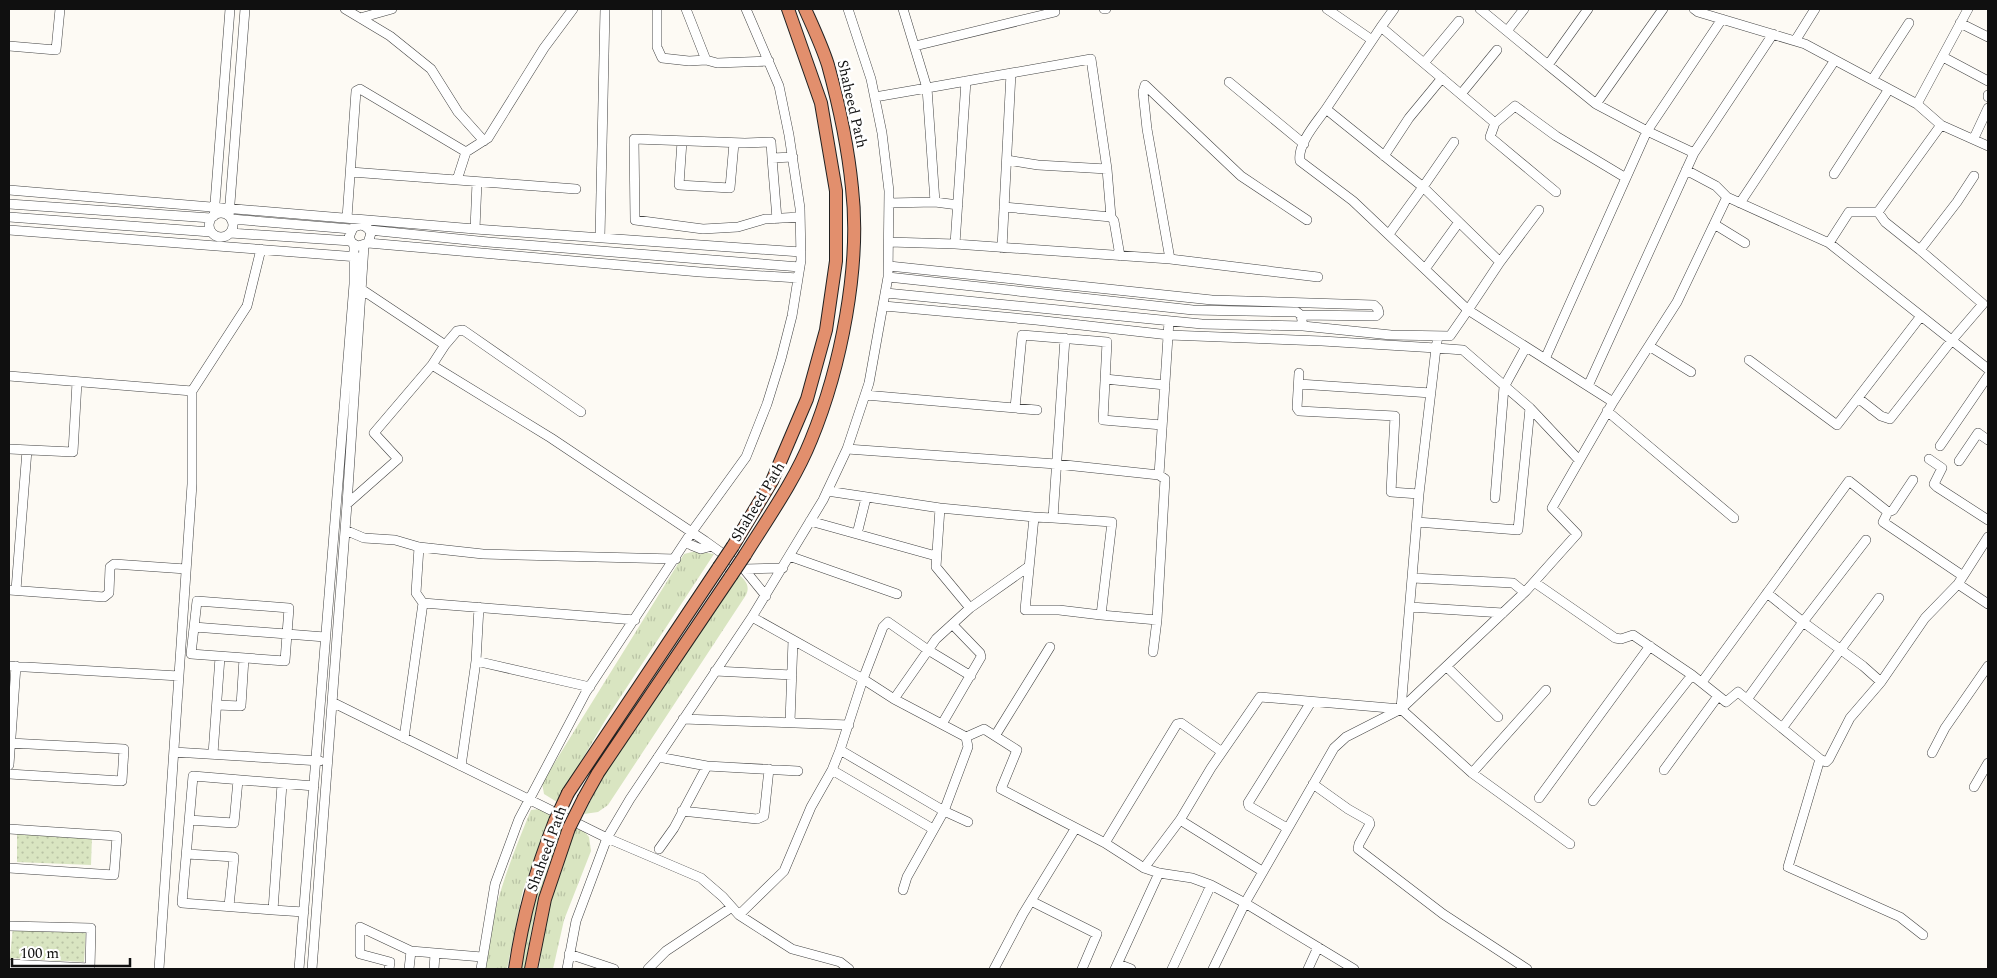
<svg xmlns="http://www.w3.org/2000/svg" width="1997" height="978" font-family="Spectral,serif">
  <defs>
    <pattern id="grass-tufts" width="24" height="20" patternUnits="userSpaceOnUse" patternTransform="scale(1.25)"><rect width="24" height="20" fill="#d9e5c1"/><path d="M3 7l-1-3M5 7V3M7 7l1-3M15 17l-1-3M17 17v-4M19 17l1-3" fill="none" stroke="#b9c3a5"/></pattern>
    <pattern id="park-dots" width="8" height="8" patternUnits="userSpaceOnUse" patternTransform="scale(1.25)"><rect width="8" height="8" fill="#d9e5c1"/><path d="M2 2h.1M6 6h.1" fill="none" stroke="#b9c3a5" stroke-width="1.8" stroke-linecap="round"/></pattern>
  </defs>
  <rect width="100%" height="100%" fill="#fdfaf4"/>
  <path fill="url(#grass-tufts)" d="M696,551l18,3 -108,165 -49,83 -13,-8 -2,-11 142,-229z
    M736,573c8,5 15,12 10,22l-138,210 -10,7 -14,2 23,-47z
    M540,809l12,3 -29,78 -16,79h-21c3,-56 24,-108 45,-159z
    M560,822l5,2c-19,45 -35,96 -39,145h-7l15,-75z
    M577,827l7,4 5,6 2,14 -27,69 -11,49h-14c6,-49 16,-97 38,-142z"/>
  <path fill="url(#park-dots)" d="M17,832l75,4 -1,29 -74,-3z
    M13,926l73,3 -2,33 -74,-4z"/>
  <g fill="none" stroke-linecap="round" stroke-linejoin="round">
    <defs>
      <path id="minor" d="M345,9l45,27 41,33 27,43 26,29
        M657,9v38l5,11 27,3 17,-1 11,3 52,-2
        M686,9l20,51
        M903,9l24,79 164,-29 16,110
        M1104,9h2
        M1327,9l45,31
        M1394,9l-13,18 114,96
        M1480,9l68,56 40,-56
        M1694,9l4,3 107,32 112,60
        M360,18l32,-9
        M1960,23l28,14
        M1381,27l-55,82 97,78 31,-45
        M1507,31l17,-22
        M1795,41l20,-32
        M9,46l47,4 4,-41
        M915,46l140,-34
        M1943,57l45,24
        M1424,63l35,-42
        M1548,65l48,39 67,-95
        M1872,80l37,-57
        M1229,82l75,62
        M1461,94l36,-44
        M875,97l52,-9 8,114
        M1988,97v-2
        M1596,104l51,27 75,-112
        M1326,109c-9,13 -29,35 -26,52l53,40 115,109 32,-48 39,-52
        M1941,125l47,21
        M1974,138l14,-30
        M682,141l-3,44 51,3 4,-45
        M1384,156l25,-38 33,-40
        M793,157l-21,1 -1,-16 -26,1 -111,-4 1,81 68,9 35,-2 27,-8 35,-2
        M772,158l5,61
        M1007,160l31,5 69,4 4,48 3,4 6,35
        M1686,170l30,16 11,11
        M351,172l225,17
        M1834,174l55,-85
        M457,180l9,-28 22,-14 56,-90 29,-39
        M9,190l466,39 326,23
        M1556,192l-66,-55 5,-14 20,-17 41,30 70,42
        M889,203l46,-1 23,3
        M1740,203l95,-143
        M9,204l202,14
        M1004,207l107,10
        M209 225a12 12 0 1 1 24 0a12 12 0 1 1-24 0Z
        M214,216l16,-207
        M229,216l16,-207
        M9,217l202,15
        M347,218l9,-127 4,-2 106,63
        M231,219l120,10
        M1714,224l31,19
        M475,229l2,-47
        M9,230l349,27
        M369,230l119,12 312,25
        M230,233l121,8
        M1389,234l34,-47 77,75
        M600,237l5,-228
        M889,242l66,2 215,15 148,18
        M368,243l3,-10c-4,-8 -11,-10 -18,-5l-4,9 3,6 6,3 10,-3 332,29 98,6
        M1829,243l159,126
        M955,244l11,-163
        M1002,248l9,-175
        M1920,250l37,-48 17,-26
        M1170,259l-23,-130 -4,-37 2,-7 96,91 66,44
        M889,266l323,34 162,5 4,4 1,4 -3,3 -75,-1
        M1425,269l34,-47
        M358,287l87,58 -13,20 119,73 154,103 39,28 22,27
        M886,293l316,31 101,2 -2,-11 -4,-3 -104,-2 -305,-33
        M884,306l152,14 133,15 153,6 114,7 2,-12
        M1303,326l88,9 59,1 18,-26 145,92
        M1065,338l-12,180 59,4 -11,93 56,5 -4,32
        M445,345l12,-14 6,-1 118,82
        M1649,346l42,26
        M1545,359l102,-228 47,22
        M1749,360l88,65 84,-109
        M1299,373l-2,35 2,3 96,5 -4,76 28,2
        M9,376l183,15
        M1105,379l60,6
        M1299,384l132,9
        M1588,386l106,-233 79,-119
        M865,395l172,15
        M1858,398l23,18 9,3 62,-79 31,-36 -63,-54 -35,-28 -7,-10
        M1015,408l7,-73 85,7 -4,78 59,5
        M1607,411l127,107
        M1940,446l48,-70
        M9,449l64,3 4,-70
        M847,449l209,15 103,11 6,4 -8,141
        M1929,459l13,9 -8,16 3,3 51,33
        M1959,461l19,-28 10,7
        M1159,475l10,-154
        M827,491l113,17 94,9
        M1495,498l9,-111 22,-40
        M347,504l51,-45 -24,-26 58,-68
        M940,508l-4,59 34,41
        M1888,512l5,-2 20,-30
        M1053,518l-19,-1 -9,93h34l42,5
        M810,521l126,35
        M1417,522l101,8 12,-122
        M345,530l19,8 31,2 24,7 64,7 193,5
        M857,534l9,-36
        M1866,540l-63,82 60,44 18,16
        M691,545l10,4 11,-3
        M789,556l108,38
        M744,569l39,-1
        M1412,578l101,5 11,9
        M1534,582l81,56 6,1 12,-4 59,40 34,27 12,-10 82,67 6,3 3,-3 21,-41 31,-36 44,-64 33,-34 30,-47
        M1958,584l30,20
        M9,590l95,7 5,-4 1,-26 4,-3 72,5
        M16,590l11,-140
        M423,603l212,17
        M1410,607l93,6
        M194,627l93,7 -2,27 -94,-7 6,-53 92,7 -2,26 38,3
        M476,661l114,26
        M9,666l170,10
        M1447,667l51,50
        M715,671l77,4
        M971,676l-43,-26 -40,-28 -5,5 -20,52 31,20 72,38 18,-8 33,21 -16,39 104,54 39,25 36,-48 31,-52 49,-71 141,12 125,-118 51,-57 -25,-26 61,-106 64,-100 50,-105 102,46 20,-31h29l63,-87 -24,-21 51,-95
        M1702,682l147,-201 39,31 -5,10 80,54
        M1748,698l55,-76 -36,-29
        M894,699l42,-60 34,-31 58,-41
        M332,702l275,136 94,40 22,19 16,18 45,-44 27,-64 21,-37 8,-20 23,-71 -111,-62
        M217,705l24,1 3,-48
        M1401,709l71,64 98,71
        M683,719l166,6
        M790,722l3,-82
        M942,724l39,-67 -1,-4 -27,-28
        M1783,727l96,-129
        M995,736l55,-89
        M404,738l19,-135 -7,-10 3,-46
        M840,750l104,61 24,11
        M174,752l146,9
        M1932,753l13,-25 43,-62
        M213,754l7,-97
        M658,757l49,9 91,5
        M1820,759l-32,108 112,50 23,18
        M9,765l7,-99
        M461,766l15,-105 3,-54
        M832,770l101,59
        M1664,770l54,-74
        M1472,773l74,-83
        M9,774l113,7 2,-32 -114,-6
        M282,784l-9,126 -91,-7 11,-127 121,10
        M1313,784l35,25 21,12 1,3 -11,20 -1,5 85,65 84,55
        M1974,787l14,-24
        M1539,798l111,-152
        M1593,801l99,-126
        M682,811l75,8 7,-3 5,-47
        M189,820l45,3 4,-43
        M1180,820l82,51
        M1287,828l-38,-22 -1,-3 63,-101
        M9,829l108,7 -3,39 -105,-7
        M1105,843l72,-119 4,-1 41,29
        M659,849l15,-21 33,-62
        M187,854l47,3 -5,49
        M1144,868l15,5 33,5 19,7 34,18 109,66
        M903,890l4,-13 37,-66 24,-64 -2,-10
        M1031,901l66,33 -15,35
        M273,910l31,2
        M739,915l53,34 48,13 9,7
        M9,926l82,2 -1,40 -81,-4
        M569,954l45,15
        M1118,964l13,5
        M159,969l33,-485v-93l55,-85 14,-57
        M299,969l55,-685v-40
        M312,969l35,-465 17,-258
        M389,969l1,-7 -30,-8v-27l51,24 71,6
        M409,969l2,-18
        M434,969l1,-15
        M481,969l14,-85 24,-65 67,-127 105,-159 55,-76 21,-53 14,-45 11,-43 9,-56 -1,-52 -11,-73 -10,-49 -33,-77
        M567,969l9,-48 31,-83 23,-39 122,-182 71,-117 24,-51 22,-66 19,-106 1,-86 -7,-58 -11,-54 -23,-70
        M648,969l18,-18 66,-44
        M994,969l29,-55 52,-85
        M1115,969l44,-96
        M1172,969l39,-84
        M1213,969l32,-66 89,-155 12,-11 55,-28 18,-215 17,-146 27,2 67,58 49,52
        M1308,969l10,-22"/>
      <path id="highway" d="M733,546l39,-65 35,-82 19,-69 10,-69v-70l-15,-88 -33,-94
        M745,555c23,-37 50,-75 66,-115 30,-73 50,-174 41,-252 -4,-42 -13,-83 -24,-123 -6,-19 -15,-38 -23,-56
        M568,793l151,-226
        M584,798l14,-25 133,-197
        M515,969c8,-54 20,-97 40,-148
        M531,969l14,-70 24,-71"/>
    </defs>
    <use href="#minor" stroke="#434343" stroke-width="10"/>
    <use href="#highway" stroke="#212121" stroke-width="14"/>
    <use href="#minor" stroke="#fff" stroke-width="9"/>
    <use href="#highway" stroke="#e28f6d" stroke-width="12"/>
    <defs>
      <path id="highway-bridge" d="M719,567l14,-21
        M731,576l14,-21
        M555,821l13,-28
        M569,828l15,-30"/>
    </defs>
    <use href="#highway-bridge" stroke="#212121" stroke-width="14" stroke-linecap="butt"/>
    <use href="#highway-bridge" stroke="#e28f6d" stroke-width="12"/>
  </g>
  <g text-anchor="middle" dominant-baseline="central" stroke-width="5" stroke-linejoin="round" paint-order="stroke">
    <g font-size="15" fill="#101010" stroke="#fff">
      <text transform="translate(852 104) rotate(77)">Shaheed Path</text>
      <text transform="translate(758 502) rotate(-59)">Shaheed Path</text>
      <text transform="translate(547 849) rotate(-70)">Shaheed Path</text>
    </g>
  </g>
  <rect width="1997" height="978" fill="none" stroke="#101010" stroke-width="20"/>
  <path d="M12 958v8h118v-8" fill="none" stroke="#101010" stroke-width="2.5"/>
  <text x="20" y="958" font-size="15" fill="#101010" stroke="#ffffff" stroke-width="4" paint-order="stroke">100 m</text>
</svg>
